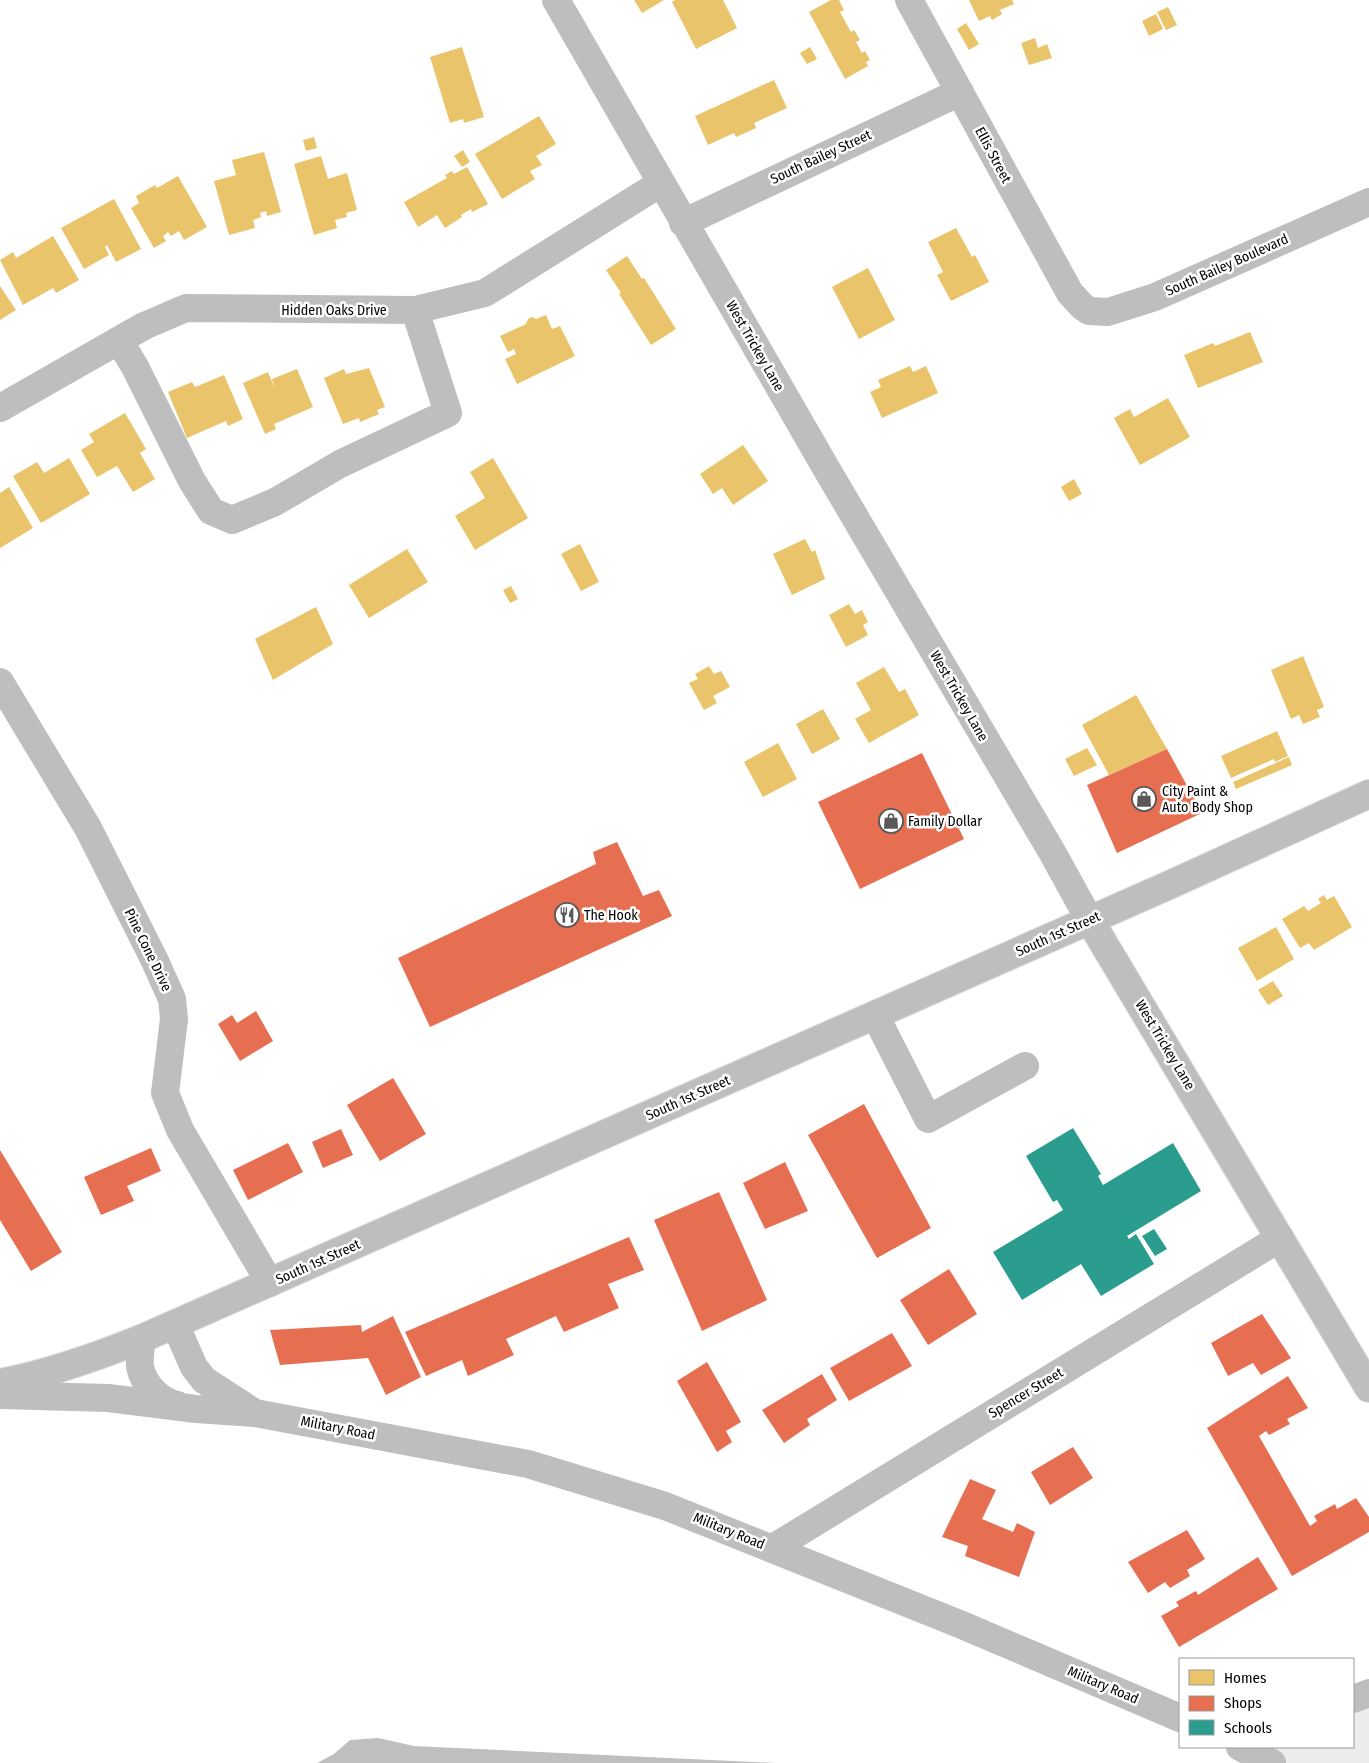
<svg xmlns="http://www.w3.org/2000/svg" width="1369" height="1763" font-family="'Fira Sans Condensed',sans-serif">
  <rect width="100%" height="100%" fill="#fff"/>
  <path fill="#ececec" d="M1369,1693v70h-97l-4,-3 8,-13h77v-48z"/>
  <path fill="#bfbfbf" d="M378,1738l36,8 362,17h-459l17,-9 16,-14z"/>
  <path fill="#e9c46a" d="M634,0h30l-22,13z
    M675,0h48l14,28 -41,21 -24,-47z
    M831,0h8l5,10 -4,2 11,20 3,-2 6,10 -4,2 6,11 3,-2 5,9 -4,2 2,4 -23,13 -36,-67z
    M969,0h43l2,4 -14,6 2,4 -10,6 -2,-4 -11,5z
    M1168,7l9,18 -11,5 -9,-18z
    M1156,14l7,15 -14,7 -7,-15z
    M966,23l13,21 -10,6 -12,-21z
    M1035,38l3,10 9,-4 5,14 -23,7 -8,-22z
    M462,47l22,70 -20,6 -1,-4 -13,4 -20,-66z
    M810,47l7,12 -10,5 -7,-11z
    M774,80l13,28 -33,15 2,5 -20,9 -2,-4 -26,12 -13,-29z
    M539,116l17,28 -20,12 6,9 -12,6 5,8 -33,20 -27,-45z
    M314,137l3,11 -11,3 -3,-11z
    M463,150l7,12 -8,5 -8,-11z
    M264,152l17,60 -14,4 -1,-5 -6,2 1,4 -8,3 2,8 -26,7 -15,-54 22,-6 -4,-15z
    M321,156l7,23 19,-6 10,37 -11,3 1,4 -12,3 2,8 -23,7 -20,-71z
    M467,167l21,37 -16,8 -1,-3 -10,6 1,2 -17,11 -8,-13 -19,12 -14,-25 43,-24 -2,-3 7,-4 2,3z
    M178,176l29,51 -23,13 -5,-9 -8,5 -3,-4 -5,4 3,5 -12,7 -23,-40 8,-5 -3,-7 19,-11 2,3z
    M114,199l27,50 -25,13 -9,-17 -2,2 4,8 -25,14 -23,-41z
    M956,228l16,29 3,-2 14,27 -38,19 -14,-26 6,-3 -15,-30z
    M53,236l26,44 -23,13 -3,-5 -30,17 -23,-45 13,-8 3,6z
    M627,256l15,23 2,-1 32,51 -25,16 -32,-51 2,-1 -15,-23z
    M868,268l27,52 -36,19 -27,-52z
    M0,286l16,24 -16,10z
    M546,315l6,14 8,-3 15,30 -58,28 -12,-25 11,-5 -2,-5 -6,3 -8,-16 26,-12 2,-5 4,-2 4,2z
    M1250,332l13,30 -65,26 -14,-33 29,-12 2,3z
    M910,366l3,6 13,-6 12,27 -56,25 -12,-26 11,-5 -3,-7z
    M369,368l16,39 -8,3 2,4 -19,8 -1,-4 -16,6 -19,-46 20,-9 2,5z
    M297,369l16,38 -39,17 2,5 -11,5 -22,-51 25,-11 7,17 -3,-10z
    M224,375l19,44 -15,7 -2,-5 -39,17 -19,-46 24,-10 3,5z
    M1168,398l22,39 -50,28 -26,-47 16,-9 4,8z
    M125,413l21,36 -6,4 15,26 -22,13 -16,-26 -20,11 -16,-27 13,-8 -5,-8z
    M743,445l25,36 -35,24 -11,-17 -9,6 -13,-20z
    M69,458l21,36 -49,29 -28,-47 24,-14 7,11z
    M493,458l35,60 -53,32 -20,-34 30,-18 -15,-26z
    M1074,479l8,15 -13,7 -8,-14z
    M9,487l24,41 -33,20v-55z
    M805,539l7,13 3,-2 10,29 -33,16 -19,-41z
    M580,544l19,38 -18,9 -20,-37z
    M407,549l21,33 -59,36 -20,-33z
    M511,586l7,13 -8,4 -7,-13z
    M849,604l6,10 7,-4 6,12 -5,3 5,10 -22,12 -17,-32z
    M316,607l17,37 -60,36 -18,-41z
    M1303,656l21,51 -7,3 3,7 -17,7 -4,-9 -8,4 -20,-49z
    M709,666l5,8 7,-3 9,16 -17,9 4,7 -13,7 -15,-27 9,-4 -3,-5z
    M884,667l15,25 6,-3 14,26 -50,28 -14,-24 16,-9 -15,-27z
    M1136,695l31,54 -58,26 -27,-50z
    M823,709l17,30 -28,15 -16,-30z
    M1277,731l11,25 -13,6 -1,-3 -43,19 -10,-22z
    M778,743l19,36 -34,18 -19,-35z
    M1087,748l10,17 -23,11 -9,-17z
    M1289,757l3,8 -56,24 -3,-7z
    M1324,895l3,5 7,-4 18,31 -38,23 -5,-7 -9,5 -18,-29 22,-13 4,5 13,-8 -3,-4z
    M1276,927l18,32 -37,22 -19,-33z
    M1273,981l10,15 -15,9 -10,-15z"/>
  <path fill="#e76f51" d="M1167,749l35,64 -85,40 -30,-68z
    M922,753l42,86 -104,50 -42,-87z
    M617,842l26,54 16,-6 13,26 -242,111 -32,-69 198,-94 -3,-12z
    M256,1011l17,30 -33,20 -22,-37 14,-9 5,8z
    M393,1078l33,56 -46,27 -33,-56z
    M864,1104l67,124 -54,30 -69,-123z
    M341,1129l12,26 -30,13 -11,-26z
    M288,1143l15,29 -55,28 -15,-30z
    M151,1148l10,23 -34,15 7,15 -33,14 -17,-38z
    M0,1150l62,102 -31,19 -31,-51z
    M785,1162l23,49 -43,18 -22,-46z
    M719,1192l48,108 -65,31 -48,-111z
    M629,1237l15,33 -36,14 11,24 -55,24 -8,-16 -50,23 8,16 -46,21 -6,-16 -36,16 -21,-44z
    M949,1269l28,45 -49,31 -28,-45z
    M1262,1314l29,44 -30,17 -8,-12 -25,13 -17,-33z
    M393,1316l28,61 -35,18 -18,-37 -88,7 -10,-35 91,-5 1,7z
    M892,1333l20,33 -63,35 -19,-33z
    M707,1362l34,60 -15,9 6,11 -15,10 -40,-71z
    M822,1374l15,26 -30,19 3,6 -26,18 -22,-33z
    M1288,1376l20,32 -21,11 3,5 -21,11 -3,-4 -7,5 51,90 7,-5 -3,-5 21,-12 2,5 19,-11 13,19v15l-77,44 -85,-148z
    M1073,1447l20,31 -43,27 -19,-33z
    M970,1479l26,11 -14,29 31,13 4,-9 18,9 -16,45 -54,-21 3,-10 -26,-9z
    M1187,1530l18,29 -18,11 3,6 -20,12 -5,-6 -17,11 -20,-31z
    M1258,1557l20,32 -99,58 -18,-31 18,-10 -3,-4 20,-11 2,4z"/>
  <path fill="#2a9d8f" d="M1073,1128l28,46 -3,2 5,9 70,-42 28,48 -74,45 2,3 7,-5 18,30 -53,32 -20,-32 -59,36 -29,-48 70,-42 -6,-10 -4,2 -27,-46z
    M1154,1229l13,20 -12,7 -13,-20z"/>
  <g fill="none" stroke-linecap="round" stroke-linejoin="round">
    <defs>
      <path id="major" d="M1089,919l280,469
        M0,1383c49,-9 96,-26 141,-44l1026,-453 202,-92"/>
    </defs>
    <use href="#major" stroke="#dbdbdb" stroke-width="30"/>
    <path stroke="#bebebe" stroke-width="28" d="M556,0l270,468 226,384 37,67
      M909,0l161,293 12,13 7,5 19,1 47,-15 214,-95
      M683,223l277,-131
      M119,340l16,27 57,114 19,30 21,9 43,-18 65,-38 108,-51 -33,-103
      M0,408l144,-82 42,-18 229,2 70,-17 176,-110
      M0,682l88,146 66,131 18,40 2,20 -9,74 15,37 90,153
      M875,1015l53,104 97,-53
      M175,1324l19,43 10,13 48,31
      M141,1339c0,8 -2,20 -1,28 4,18 19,34 37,38
      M0,1395l108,3 88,11 59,4 273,51 137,42 297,119 218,93
      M773,1548l507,-310
      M1353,1699l16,-6
      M1240,1747l32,16"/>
    <use href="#major" stroke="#bebebe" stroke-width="28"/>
  </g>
  <defs>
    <symbol id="shop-ring" viewBox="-11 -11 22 22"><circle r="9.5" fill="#fff" stroke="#595959" stroke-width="1.5"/><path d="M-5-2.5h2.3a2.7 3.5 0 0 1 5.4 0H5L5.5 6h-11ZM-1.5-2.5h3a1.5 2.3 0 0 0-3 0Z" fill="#595959"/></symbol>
    <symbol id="restaurant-ring" viewBox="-11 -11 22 22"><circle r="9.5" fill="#fff" stroke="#595959" stroke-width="1.5"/><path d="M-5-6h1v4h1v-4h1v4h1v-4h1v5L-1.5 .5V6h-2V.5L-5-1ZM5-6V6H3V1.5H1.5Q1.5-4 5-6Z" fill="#595959"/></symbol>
  </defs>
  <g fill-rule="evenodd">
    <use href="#shop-ring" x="1130" y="785" width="28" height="28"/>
    <use href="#shop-ring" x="877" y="807" width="28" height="28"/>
    <use href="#restaurant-ring" x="553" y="901" width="28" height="28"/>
  </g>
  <g text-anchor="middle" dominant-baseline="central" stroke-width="5" stroke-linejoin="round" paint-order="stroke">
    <g font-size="14" fill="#000" stroke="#fff">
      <text transform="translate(993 155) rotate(62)">Ellis Street</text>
      <text transform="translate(821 157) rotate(-25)">South Bailey Street</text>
      <text transform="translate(1227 265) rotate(-24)">South Bailey Boulevard</text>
      <text x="334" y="310">Hidden Oaks Drive</text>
      <text transform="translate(755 346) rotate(60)">West Trickey Lane</text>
      <text transform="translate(959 696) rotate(60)">West Trickey Lane</text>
      <text transform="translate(1058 934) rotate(-24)">South 1st Street</text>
      <text transform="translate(148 950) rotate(64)">Pine Cone Drive</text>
      <text transform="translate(1165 1045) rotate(59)">West Trickey Lane</text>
      <text transform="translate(688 1098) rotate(-24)">South 1st Street</text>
      <text transform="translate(318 1262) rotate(-24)">South 1st Street</text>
      <text transform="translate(1026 1393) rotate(-31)">Spencer Street</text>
      <text transform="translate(338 1428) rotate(11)">Military Road</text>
      <text transform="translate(729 1531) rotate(22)">Military Road</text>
      <text transform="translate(1103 1685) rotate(23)">Military Road</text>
    </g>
    <g font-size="14" fill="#000" stroke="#fff" text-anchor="start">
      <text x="1162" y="791">City Paint &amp;<tspan x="1162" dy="16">Auto Body Shop</tspan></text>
      <text x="908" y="821">Family Dollar</text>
      <text x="584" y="915">The Hook</text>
    </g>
  </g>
  <rect x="1179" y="1658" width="175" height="90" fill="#ffffff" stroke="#999999"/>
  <rect x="1189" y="1670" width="25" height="15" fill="#e9c46a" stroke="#999999"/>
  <text x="1224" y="1683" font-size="15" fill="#000000">Homes</text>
  <rect x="1189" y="1696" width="25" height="15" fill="#e76f51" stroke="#999999"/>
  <text x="1224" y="1708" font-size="15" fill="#000000">Shops</text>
  <rect x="1189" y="1720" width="25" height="15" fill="#2a9d8f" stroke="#999999"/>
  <text x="1224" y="1733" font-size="15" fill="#000000">Schools</text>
</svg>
